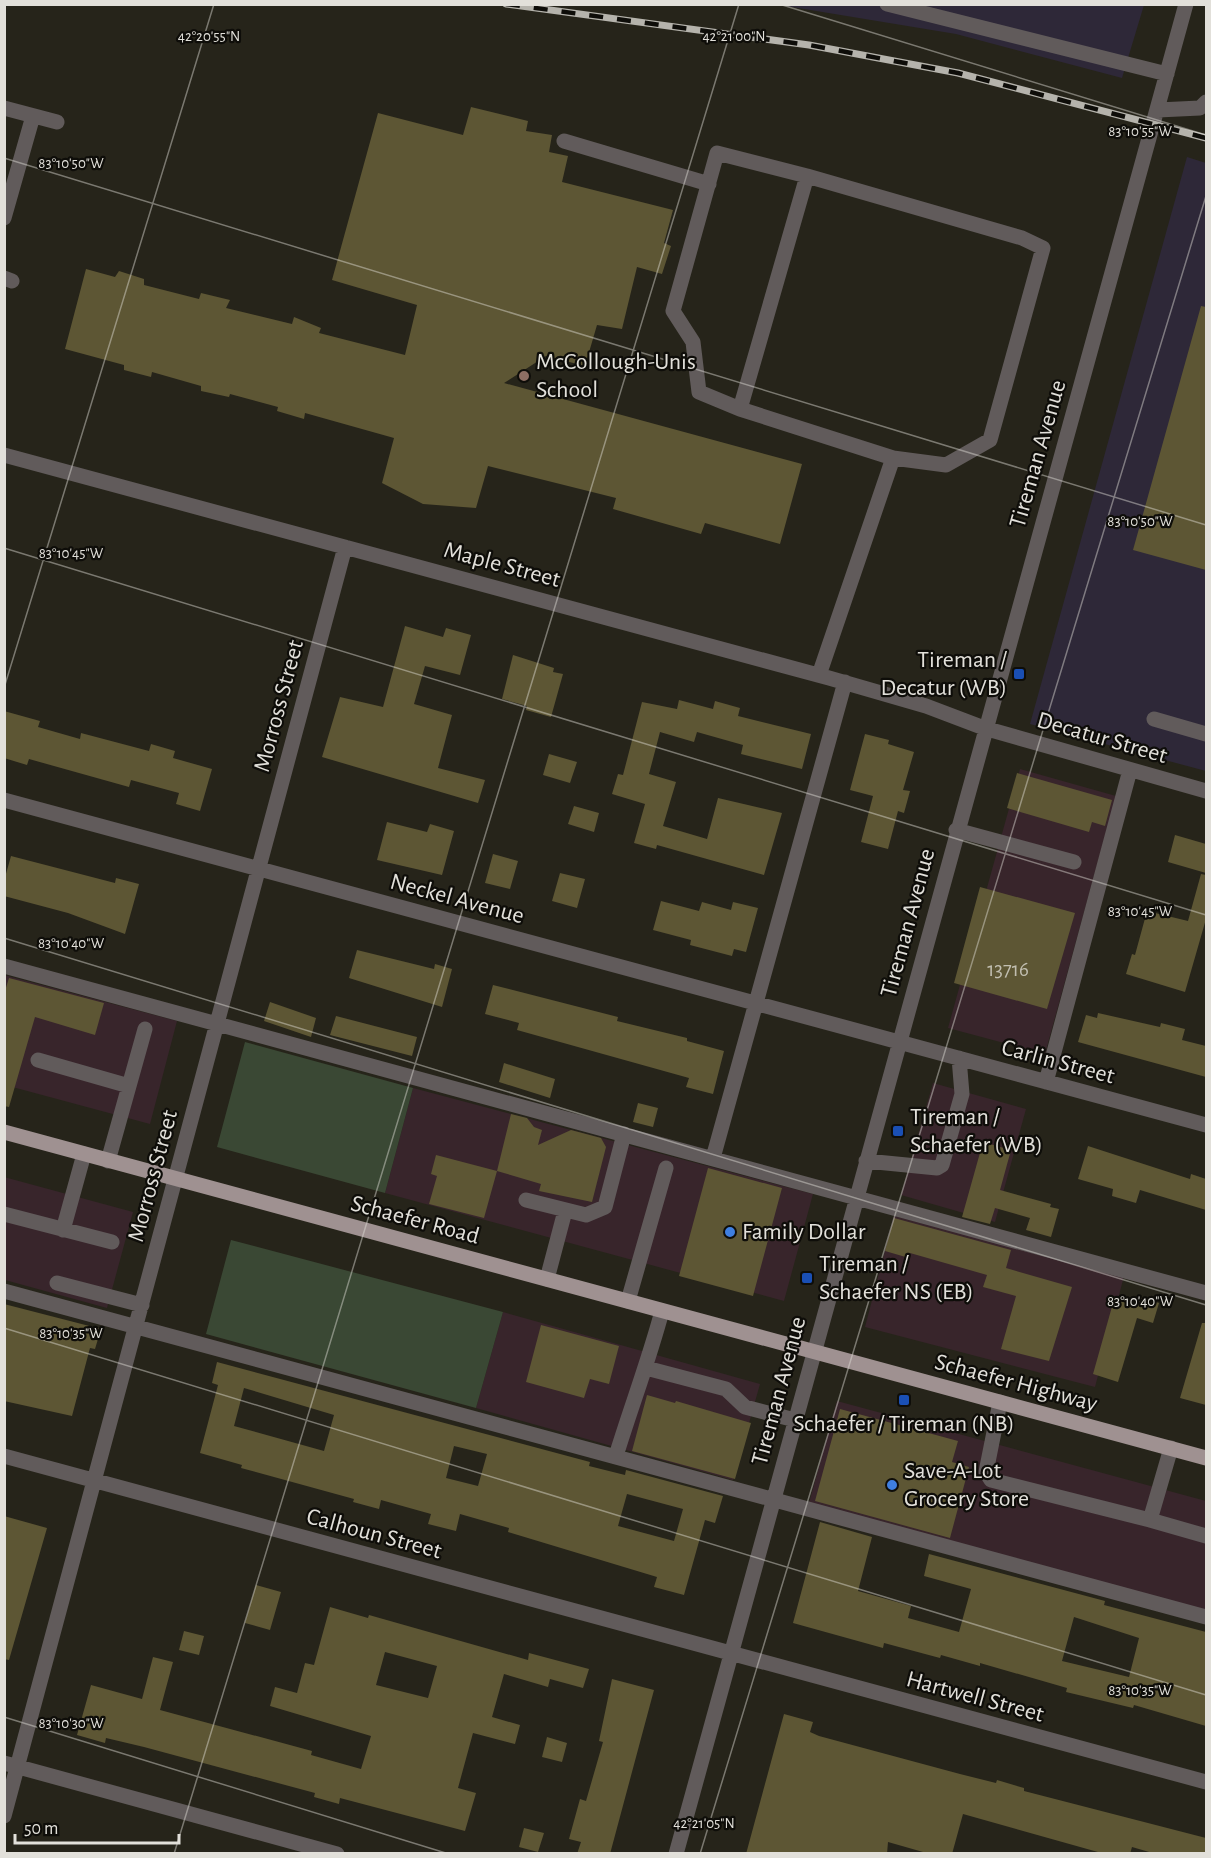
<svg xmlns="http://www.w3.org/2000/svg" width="1211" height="1858" font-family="'Alegreya Sans',sans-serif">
  <rect width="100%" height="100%" fill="#26241a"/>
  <path fill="#38252b" d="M1020,769l96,27 -71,258 -97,-26z
    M4,975l173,46 -27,103 -145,-39z
    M933,1083l93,26 -31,113 -94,-27z
    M413,1088l400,106 -29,107 -399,-108z
    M4,1177l129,35 -26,96 -102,-28z
    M894,1216l230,60 -29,111 -230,-60z
    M503,1312l257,72 -27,96 -257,-72z
    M837,1401l369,100v110l-397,-108z"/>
  <path fill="#2e2838" d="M780,5h364l-22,73 -166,-44z
    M1187,157l19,6v608l-176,-47z"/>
  <path fill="#3a4834" d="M245,1042l168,46 -28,105 -168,-46z
    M231,1240l272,72 -27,96 -270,-74z"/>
  <path fill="#5d5634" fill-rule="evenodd" d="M471,107l57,14 -2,10 26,4 -3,17 19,4 -6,26 111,28 -9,33 7,3 -9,28 -25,-7 -15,62 -25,-4 -12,41 -39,-10 -42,27 298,81 -22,80 -75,-21 -4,11 -88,-25 3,-11 -128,-32 -12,42 -53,-4 -41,-21 12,-45 -89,-25 -1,6 -27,-8 1,-4 -48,-13 -1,3 -28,-6v-5l-49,-14 -1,5 -27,-7v-5l-59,-16 21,-80 29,8 4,-6 25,8v6l55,14 2,-6 29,7 -4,8 66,16 2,-7 27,11 -2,5 86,22 12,-50 -85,-25 46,-167 85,22z
    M1201,306l5,1v263l-73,-20z
    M405,626l38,11 3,-9 25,7 -11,40 -35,-9 -11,38 38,11 -14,53 47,12 -7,23 -156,-46 18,-60 43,10z
    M513,655l41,13 -1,4 10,2 -12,43 -25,-7 1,-4 -25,-7z
    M679,700l34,9 2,-8 25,7 -2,8 73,18 -9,35 -61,-15 2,-9 -46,-13 -3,10 -34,-10 -11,42 27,8 -13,44 44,13 11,-41 64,15 -18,62 -107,-30 -1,4 -22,-6 11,-39 -33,-10 6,-20 5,1 19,-73 35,7z
    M4,711l36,10 -2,6 42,12 1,-6 68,18 2,-7 24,7 -2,7 39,11 -12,42 -24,-7 3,-11 -48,-13 -2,7 -100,-28 -2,6 -23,-7z
    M865,734l24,6 -1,4 26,8 -11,38 7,1 -6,22 -6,-2 -10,38 -27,-7 12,-46 -23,-6z
    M549,754l28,8 -7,21 -27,-8z
    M1017,773l95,27 -7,26 -13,-4 -3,10 -82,-24z
    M574,806l25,7 -5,19 -26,-8z
    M387,822l40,10 3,-8 24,7 -12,44 -65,-15z
    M1175,835l31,9v29l-38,-11z
    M493,854l25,7 -8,28 -25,-6z
    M11,856l104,27 1,-5 23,6 -14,50 -57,-21 -64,-17v-15z
    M560,873l25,6 -8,29 -25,-7z
    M1201,874l5,1v44l-21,73 -59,-18 6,-20 3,1 12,-44 41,10z
    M980,887l95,26 -28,96 -93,-26z
    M661,901l38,10 3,-9 29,8 2,-8 25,6 -12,44 -12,-3 -2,7 -42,-11 1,-5 -38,-10z
    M357,950l77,19 1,-5 17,5 -10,38 -93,-29z
    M9,978l95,25 -9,32 -60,-18 -26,90 -5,-1v-112z
    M493,985l125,32 -1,4 70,17v3l37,10 -11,43 -27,-7 3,-9 -172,-48 2,-7 -34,-9z
    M270,1002l46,16 -5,19 -47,-16z
    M1098,1013l62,14 1,-4 24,6 -3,11 24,6v31l-128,-35 8,-27 11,3z
    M336,1016l81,21 -5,19 -82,-21z
    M504,1063l51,16 -5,19 -51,-16z
    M638,1103l20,5 -5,19 -20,-5z
    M511,1114l16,4 7,9 8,3 -4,15 33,-15 30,8 5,9 -14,55 -53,-11 2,-7 -44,-13z
    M983,1142l28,8 -11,40 51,14 -1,3 9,2 -8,28 -25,-7 4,-12 -35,-10 -5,16 -28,-7z
    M1088,1146l102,33 1,-5 15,5v31l-66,-20 -4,13 -24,-7 1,-7 -35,-10z
    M436,1155l61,16 -13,47 -55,-14 8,-28 -6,-2z
    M708,1168l74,20 -29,108 -74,-20z
    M894,1218l117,32 -5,18 66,19 -23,74 -48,-12 15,-53 -33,-9 4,-12 -77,-22 -1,5 -24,-7z
    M1115,1296l23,7 1,-6 20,6 -6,20 -16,-5 -19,64 -25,-8z
    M4,1304l97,25 -6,20 -5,-1 -18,68 -68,-15z
    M1202,1323h4v82l-26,-7z
    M541,1325l78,21 -10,38 -19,-5 -6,19 -58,-16z
    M217,1362l373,100 -1,4 36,9 1,-5 97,26 -8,27 -10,-3 -21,75 -30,-8 3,-10 -149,-45 1,-4 -49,-14 -4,17 -28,-7 3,-10 -50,-14 -2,9 -26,-7 1,-3 -113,-31 1,-3 -42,-12 18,-68 -6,-2zM244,1388l90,27 -10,36 -90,-25zM454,1446l33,8 -9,32 -32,-8zM627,1494l56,15 -9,32 -56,-15z
    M647,1395l28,8 1,-2 75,22 -16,56 -103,-28z
    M840,1409l118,32 -6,21 17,5 -19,71 -135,-37z
    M4,1516l43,12 -38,132 -5,-1z
    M820,1522l52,15 -14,54 53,15 -3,12 51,14 12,-43 -47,-13 5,-22 176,47 -1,4 102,27v94l-72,-21 -1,3 -67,-16 1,-4 -87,-25v3l-39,-11 -1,3 -56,-15 -1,5 -90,-25zM1074,1617l65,21 -10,39 -67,-16z
    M256,1585l25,7 -11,38 -25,-7z
    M330,1607l38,11 1,-3 159,45 1,-7 60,16 -6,19 -33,-9 -2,8 -44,-13 -12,43 28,8 -5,19 -42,-11 -15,55 18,5 -11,38 -125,-33 -1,6 -25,-7 1,-4 -171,-46 -38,-9 -1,5 -28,-8 14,-50 51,14 11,-42 20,5 -13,48 152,41 -1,4 50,14 10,-33 -101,-30 5,-19 22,6 8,-30 9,2zM385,1652l52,14 -9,32 -52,-13z
    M184,1631l20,5 -5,19 -20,-5z
    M612,1679l42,11 -44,164h-33l4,-12 -12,-3 11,-40 6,2 17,-59 -4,-1z
    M784,1714l29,8 -3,10 9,4 141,38 36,9 1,-3 27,8v3l182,47v16h-50l-24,-7 -2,7h-25l-142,-40 -11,40h-22l-42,-12 -1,12h-141z
    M547,1737l20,6 -5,19 -20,-5z
    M524,1828l20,5 -6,19 -19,-5z"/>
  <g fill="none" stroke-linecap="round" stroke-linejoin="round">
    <path stroke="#615b5b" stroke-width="15" d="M887,4l280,70
      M4,108l53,14
      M1158,110l42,-2 6,-6
      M564,141l145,43
      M807,176l215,62 21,10 -53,192 -44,25 -53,-7 -153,-49z
      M4,218l29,-102
      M4,278l8,3
      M740,409l-41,-17 -6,-50 -20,-31 44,-158 90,23
      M4,455l825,223 97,28 58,22 222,63
      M819,675l74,-217
      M1154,719l52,15
      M4,800l1202,325
      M956,830l118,32
      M4,966l1202,327
      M38,1060l91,26
      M1046,1082l84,-312
      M713,1158l132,-476
      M108,1161l37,-132
      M866,1161l71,7 5,-3 20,-71 -3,-36
      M526,1200l60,15 19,-8 19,-73
      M4,1214l108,28
      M63,1230l21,-76
      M547,1279l18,-68
      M57,1283l85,22
      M4,1291l1202,326
      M628,1301l38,-133
      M646,1368l80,21 19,18 50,13
      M1000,1402l-14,70 5,8 159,40 21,-72
      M4,1456l1202,326
      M616,1456c15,-49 33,-96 46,-145
      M1150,1520l56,16
      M4,1763l333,91
      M4,1816l341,-1269
      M676,1854l510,-1850"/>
    <path stroke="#9f9191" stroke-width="15" d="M4,1132l1202,326"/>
    <defs>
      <path id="rail" d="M506,4l303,41 149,28 248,65"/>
    </defs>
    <use href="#rail" stroke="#b5b3ac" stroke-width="7"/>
    <use href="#rail" stroke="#0e0d09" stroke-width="4.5" stroke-dasharray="14" stroke-linecap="butt"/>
  </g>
  <path fill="none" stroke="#e2e0da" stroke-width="1.5" stroke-opacity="0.45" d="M779,4l427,131M4,158l1202,367M4,548l1202,367M4,688l210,-684M4,938l1202,367M4,1328l1202,367M4,1717l445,137M174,1854l565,-1850M700,1854l506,-1658"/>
  <circle fill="#8d6e63" stroke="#0e0d09" stroke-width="2" cx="524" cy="376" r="6"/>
  <g fill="#1a4fb4" stroke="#0e0d09" stroke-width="2">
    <rect x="1013" y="668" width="12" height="12" rx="3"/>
    <rect x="892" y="1125" width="12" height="12" rx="3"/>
    <rect x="801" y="1272" width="12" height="12" rx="3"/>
    <rect x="898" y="1394" width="12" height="12" rx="3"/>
  </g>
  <g fill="#3f7fe0" stroke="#0e0d09" stroke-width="2">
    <circle cx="730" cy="1232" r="6"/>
    <circle cx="892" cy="1485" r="6"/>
  </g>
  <g text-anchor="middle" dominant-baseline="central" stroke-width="4.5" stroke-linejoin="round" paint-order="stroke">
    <g font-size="21" fill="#c1beb0">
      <text x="1008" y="969">13716</text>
    </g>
    <g font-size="24" fill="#e2e0da" stroke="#0e0d09" text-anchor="start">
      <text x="536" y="362">McCollough-Unis<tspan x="536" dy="28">School</tspan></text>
      <text x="1007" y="660" text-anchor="end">Tireman /<tspan x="1007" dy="28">Decatur (WB)</tspan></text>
      <text x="910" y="1117">Tireman /<tspan x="910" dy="28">Schaefer (WB)</tspan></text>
      <text x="742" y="1232">Family Dollar</text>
      <text x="819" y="1264">Tireman /<tspan x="819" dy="28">Schaefer NS (EB)</tspan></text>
      <text x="904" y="1424" text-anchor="middle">Schaefer / Tireman (NB)</text>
      <text x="904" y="1471">Save-A-Lot<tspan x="904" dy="28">Grocery Store</tspan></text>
    </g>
    <g font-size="24" fill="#e2e0da" stroke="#0e0d09">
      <text transform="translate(1038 454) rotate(-74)">Tireman Avenue</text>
      <text transform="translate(502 565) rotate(15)">Maple Street</text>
      <text transform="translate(279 706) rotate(-75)">Morross Street</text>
      <text transform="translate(1102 738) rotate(16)">Decatur Street</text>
      <text transform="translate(457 899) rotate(15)">Neckel Avenue</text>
      <text transform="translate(908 923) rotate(-75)">Tireman Avenue</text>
      <text transform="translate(1058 1062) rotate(15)">Carlin Street</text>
      <text transform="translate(153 1176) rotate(-75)">Morross Street</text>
      <text transform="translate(415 1220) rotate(15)">Schaefer Road</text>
      <text transform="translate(1016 1383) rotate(15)">Schaefer Highway</text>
      <text transform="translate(779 1391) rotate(-75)">Tireman Avenue</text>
      <text transform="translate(374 1534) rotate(15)">Calhoun Street</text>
      <text transform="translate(975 1697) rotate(15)">Hartwell Street</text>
    </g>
  </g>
  <g font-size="15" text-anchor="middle" fill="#e2e0da" stroke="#0e0d09" stroke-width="4.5" stroke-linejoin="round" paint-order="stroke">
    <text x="209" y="41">42°20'55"N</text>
    <text x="734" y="41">42°21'00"N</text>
    <text x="1140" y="136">83°10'55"W</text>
    <text x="71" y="168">83°10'50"W</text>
    <text x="1140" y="526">83°10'50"W</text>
    <text x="71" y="558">83°10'45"W</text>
    <text x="1140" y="916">83°10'45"W</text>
    <text x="71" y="948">83°10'40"W</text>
    <text x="1140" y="1306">83°10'40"W</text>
    <text x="71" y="1338">83°10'35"W</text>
    <text x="1140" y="1695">83°10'35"W</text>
    <text x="71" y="1728">83°10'30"W</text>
    <text x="704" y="1828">42°21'05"N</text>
  </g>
  <rect width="1211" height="1858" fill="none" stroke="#e2e0da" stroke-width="12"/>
  <path d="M15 1834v9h164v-9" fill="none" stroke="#e2e0da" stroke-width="3"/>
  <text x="24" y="1834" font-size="18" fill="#e2e0da" stroke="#0e0d09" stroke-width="4.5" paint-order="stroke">50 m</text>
</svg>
